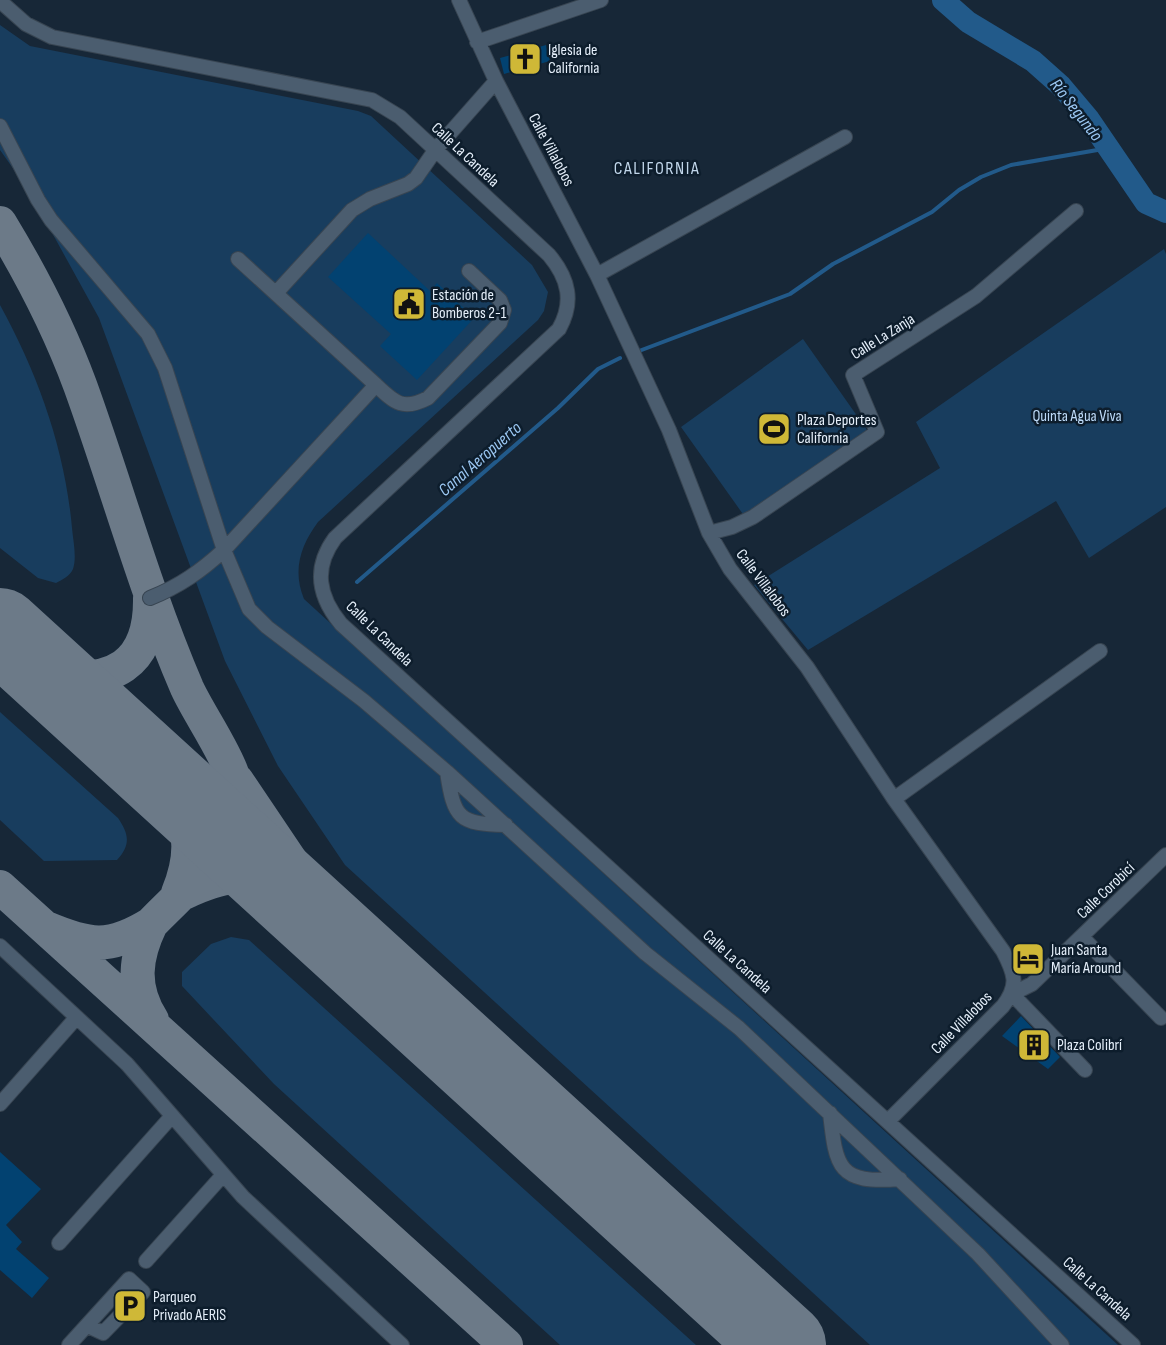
<svg xmlns="http://www.w3.org/2000/svg" width="1166" height="1345" font-family="'Sofia Sans Condensed',sans-serif">
  <rect width="100%" height="100%" fill="#172737"/>
  <path fill="#183d5e" d="M0,25l30,21 328,65 13,5 161,149 16,27 -4,19 -6,9 -220,202c-17,23 -26,48 -14,77l814,746h-248l-525,-480 -67,-99 -53,-105 -126,-343 -70,-127 -29,-41z
    M1164,249l2,5v253l-77,51 -33,-57 -248,149 -54,-65 186,-117 -24,-46z
    M0,305c38,69 65,144 72,223 1,12 5,29 1,41 -3,7 -11,11 -17,14l-18,-5 -38,-30z
    M803,339l64,91 -122,87 -64,-90z
    M0,712l118,106c11,16 13,27 -1,42l-73,1 -44,-41z
    M231,937l18,3 447,405h-136l-286,-261 -92,-98v-14l29,-28z"/>
  <g fill="none" stroke-linecap="round" stroke-linejoin="round">
    <path stroke="#225a8a" stroke-width="4" d="M639,351l151,-57 43,-30 99,-52 27,-22 22,-13 30,-12 98,-17
      M357,582l201,-174 40,-39 22,-11"/>
    <path stroke="#225a8a" stroke-width="22" d="M943,0l25,22 65,39 28,25 27,32 58,85 20,9"/>
    <path stroke="#6c7a88" stroke-width="34" d="M0,223c31,51 59,105 80,162 37,102 64,203 107,303 16,35 56,85 52,124 -4,34 -63,86 -88,112 -42,26 -62,22 -105,4
      M50,676c62,9 101,-10 100,-78
      M150,765c34,45 51,72 28,128
      M237,781l68,101 79,98
      M0,887l506,458
      M184,893c42,-20 59,-21 102,-2
      M151,924c-16,33 -20,63 1,96"/>
    <path stroke="#6c7a88" stroke-width="84" d="M0,630l784,715"/>
  </g>
  <path fill="#024271" d="M546,45l4,16 -46,13 -4,-16z
    M368,233l62,58 7,-8 37,35 -57,62 -37,-34 11,-12 -63,-57z
    M1021,1016l39,41 -12,12 -46,-33z
    M0,1152l41,37 -35,36 16,17 -6,7 33,29 -17,20 -32,-28z"/>
  <g fill="none" stroke-linecap="round" stroke-linejoin="round">
    <defs>
      <path id="minor" d="M459,0l37,81 101,194 72,155 40,103 21,36 77,98 87,132 109,152c12,23 16,34 0,55l-115,115
        M0,1l26,23 26,13 320,63 28,17 149,138c20,24 25,47 10,74l-224,209c-22,30 -17,58 6,86l792,721
        M477,42l124,-42
        M0,126l38,74 13,20 97,114 17,34 59,182 25,59 18,18 97,74 83,71 198,181 94,75 239,226 84,91
        M597,275l248,-138
        M276,293l76,-83 18,-11 38,-15 8,-6 20,-29 60,-68
        M376,385c19,18 27,26 52,13l72,-75 4,-13 -4,-10 -31,-29
        M709,533l23,-6 21,-10 124,-85 -24,-57 123,-79 100,-85
        M150,598c30,-12 51,-27 74,-48l152,-165 -138,-126
        M447,772c7,47 12,52 59,53
        M894,799l206,-148
        M1082,937l79,81
        M0,946l127,118 116,133 159,148
        M1085,1070l-73,-76 20,-10 134,-129
        M0,1104l76,-86
        M830,1113c6,55 8,71 70,66
        M59,1243l113,-127
        M146,1261l77,-86
        M69,1345l60,-66 14,13 -40,41 -15,-7"/>
    </defs>
    <use href="#minor" stroke="#384552" stroke-width="16"/>
    <use href="#minor" stroke="#4b5d6f" stroke-width="14"/>
  </g>
  <defs>
    <symbol id="church-square" viewBox="-11 -11 22 22"><rect x="-9" y="-9" width="18" height="18" rx="4" fill="#cfb837" stroke="#0d1d2c"/><path d="M-1.2-6h2.4v3.5h3.3v2.4h-3.3V6h-2.4V-.1h-3.3v-2.4h3.3Z" fill="#111"/></symbol>
    <symbol id="civic-square" viewBox="-11 -11 22 22"><rect x="-9" y="-9" width="18" height="18" rx="4" fill="#cfb837" stroke="#0d1d2c"/><path d="M-.6-6.5H3V-4.5H.6V-3L4-1V1h2V6H-6V1h2V-1L-.6-3ZM-1.2 2.5V6h2.4V2.5Z" fill="#111"/></symbol>
    <symbol id="stadium-square" viewBox="-11 -11 22 22"><rect x="-9" y="-9" width="18" height="18" rx="4" fill="#cfb837" stroke="#0d1d2c"/><path d="M0-5a6.5 5 0 1 0 0 10a6.5 5 0 1 0 0-10ZM-3.5-1.8h7v3.6h-7Z" fill="#111"/></symbol>
    <symbol id="hotel-square" viewBox="-11 -11 22 22"><rect x="-9" y="-9" width="18" height="18" rx="4" fill="#cfb837" stroke="#0d1d2c"/><path d="M-6-4.5h1.5V1H6V5H4.5V3h-9V5H-6ZM-4 0a1.8 1.8 0 1 1 3.6 0ZM.5 0V-2.5h3Q6-2.5 6 0Z" fill="#111"/></symbol>
    <symbol id="building-square" viewBox="-11 -11 22 22"><rect x="-9" y="-9" width="18" height="18" rx="4" fill="#cfb837" stroke="#0d1d2c"/><path d="M-4-6H4V6H1V3H-1V6H-4ZM-2.5-4.3h1.7v1.8h-1.7ZM.8-4.3h1.7v1.8H.8ZM-2.5-1h1.7V.8h-1.7ZM.8-1h1.7V.8H.8Z" fill="#111"/></symbol>
    <symbol id="parking-square" viewBox="-11 -11 22 22"><rect x="-9" y="-9" width="18" height="18" rx="4" fill="#cfb837" stroke="#0d1d2c"/><path d="M-3.5-5.5H1a3.5 3.5 0 0 1 0 7H-1V5.5H-3.5ZM-1-3.4V-.6H.8a1.4 1.4 0 0 0 0-2.8Z" fill="#111"/></symbol>
  </defs>
  <g fill-rule="evenodd">
    <use href="#church-square" x="506" y="40" width="38" height="38"/>
    <use href="#civic-square" x="390" y="285" width="38" height="38"/>
    <use href="#stadium-square" x="755" y="410" width="38" height="38"/>
    <use href="#hotel-square" x="1009" y="940" width="38" height="38"/>
    <use href="#building-square" x="1015" y="1026" width="38" height="38"/>
    <use href="#parking-square" x="111" y="1287" width="38" height="38"/>
  </g>
  <g text-anchor="middle" dominant-baseline="central" stroke-width="5" stroke-linejoin="round" paint-order="stroke">
    <g font-size="16" fill="#e5effa" stroke="#0d1d2c" text-anchor="start">
      <text x="548" y="50">Iglesia de<tspan x="548" dy="18">California</tspan></text>
      <text x="432" y="295">Estación de<tspan x="432" dy="18">Bomberos 2-1</tspan></text>
      <text x="797" y="420">Plaza Deportes<tspan x="797" dy="18">California</tspan></text>
      <text x="1051" y="950">Juan Santa<tspan x="1051" dy="18">María Around</tspan></text>
      <text x="1057" y="1045">Plaza Colibrí</text>
      <text x="153" y="1297">Parqueo<tspan x="153" dy="18">Privado AERIS</tspan></text>
    </g>
    <g font-size="16" fill="#e5effa" stroke="#0d1d2c">
      <text transform="translate(551 150) rotate(62)">Calle Villalobos</text>
      <text transform="translate(465 155) rotate(43)">Calle La Candela</text>
      <text transform="translate(883 337) rotate(-32)">Calle La Zanja</text>
      <text transform="translate(763 583) rotate(53)">Calle Villalobos</text>
      <text transform="translate(379 634) rotate(44)">Calle La Candela</text>
      <text transform="translate(1106 891) rotate(-44)">Calle Corobicí</text>
      <text transform="translate(737 962) rotate(42)">Calle La Candela</text>
      <text transform="translate(962 1023) rotate(-46)">Calle Villalobos</text>
      <text transform="translate(1097 1289) rotate(42)">Calle La Candela</text>
    </g>
    <g font-size="16" fill="#bcd9f7" stroke="#0d1d2c">
      <text x="1077" y="416">Quinta Agua Viva</text>
    </g>
    <g font-size="18" font-style="italic" fill="#9bc7f2" stroke="#0d1d2c">
      <text transform="translate(1076 110) rotate(52)">Río Segundo</text>
      <text transform="translate(480 459) rotate(-41)">Canal Aeropuerto</text>
    </g>
    <g font-size="18" letter-spacing="1.5" fill="#c1d6ea" stroke="#0d1d2c">
      <text x="657" y="168">CALIFORNIA</text>
    </g>
  </g>
</svg>
